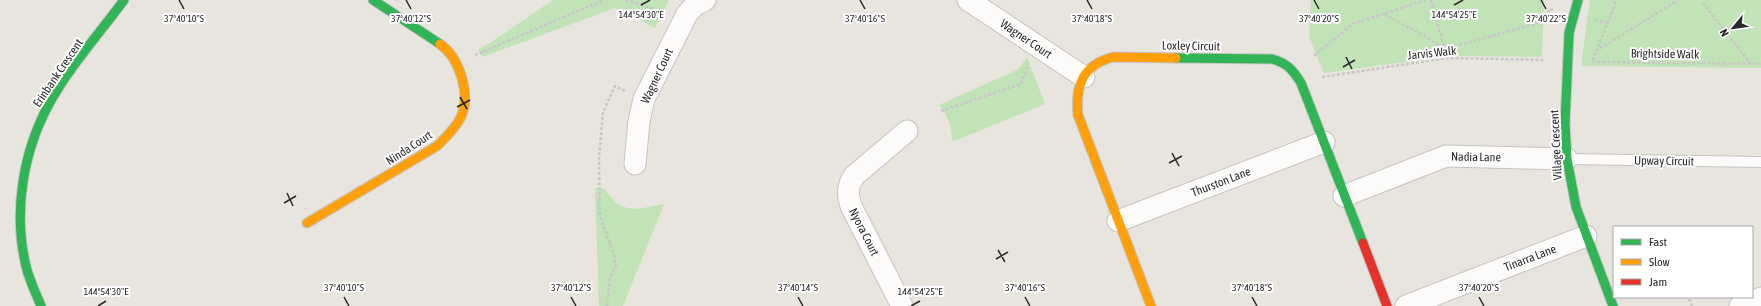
<svg xmlns="http://www.w3.org/2000/svg" width="1761" height="306" font-family="'Asap Condensed',sans-serif">
  <rect width="100%" height="100%" fill="#e8e5de"/>
  <path fill="#c2e2b8" d="M553,0h116l-14,28 -40,-20 -133,49 -4,-7 15,-9z
    M1311,0h233l-2,57 -92,-1 -126,17 -15,-36z
    M1590,0h171v68l-180,-2z
    M1027,57l18,47 -93,38c0,-15 -3,-25 -13,-37l80,-36z
    M595,188l10,1c17,27 32,20 59,15l-41,102h-24z"/>
  <g fill="none" stroke-linecap="round" stroke-linejoin="round">
    <defs>
      <path id="lane" d="M1567,159l194,3"/>
      <path id="street" d="M968,0l116,77
        M635,164l4,-43 5,-22 43,-85 8,-9 10,-5
        M1344,196l102,-40 121,3
        M1118,221l206,-79
        M902,306l-51,-100c-4,-11 -4,-20 3,-30l53,-45
        M1406,306l180,-70
        M1740,306l21,-8"/>
      <path id="fast" d="M373,0l67,44
        M1578,0l-9,33 -4,91 2,35 9,48 37,99
        M1176,58l96,1c15,4 21,11 29,24l62,160
        M41,306c-5,-13 -12,-26 -15,-40 -13,-54 -3,-114 23,-162 21,-38 50,-70 75,-104"/>
      <path id="slow" d="M307,223l130,-77c9,-9 19,-18 24,-29 10,-22 -1,-59 -21,-73
        M1151,306l-73,-191c-3,-30 5,-50 35,-58l63,1"/>
      <path id="jam" d="M1363,243l24,63"/>
    </defs>
    <use href="#lane" stroke="#c5c4c4" stroke-width="12"/>
    <use href="#street" stroke="#c5c4c4" stroke-width="23"/>
    <use href="#fast" stroke="#c5c4c4" stroke-width="11"/>
    <use href="#slow" stroke="#c5c4c4" stroke-width="11"/>
    <use href="#jam" stroke="#c5c4c4" stroke-width="11"/>
    <path stroke="#c8c7c6" stroke-width="2.5" stroke-dasharray="3 2" stroke-linecap="butt" d="M626,0l37,12
      M1431,0l16,58
      M1616,2l-24,60 169,2
      M1703,3l48,61
      M1384,14l41,22 19,13 103,-28 2,-12 4,1
      M1595,20l12,3
      M1596,51l79,-49
      M475,55l129,-55
      M1314,56l38,-32 74,-24
      M1322,77l125,-19 97,2
      M941,111l80,-27 7,-20
      M1689,299l3,7
      M607,306l3,-28 6,-13 -2,-10 -14,-40 -1,-56 4,-47 12,-26 10,5"/>
    <use href="#lane" stroke="#fcfbfa" stroke-width="10"/>
    <use href="#street" stroke="#fcfbfa" stroke-width="21"/>
    <use href="#fast" stroke="#30b455" stroke-width="9"/>
    <use href="#slow" stroke="#ff9f0a" stroke-width="9"/>
    <use href="#jam" stroke="#e5322d" stroke-width="9"/>
  </g>
  <path fill="none" stroke="#292929" stroke-width="1.5" d="M179,0l5,9M406,0l5,9M860,0l5,9M1087,0l5,9M1314,0l5,9M1541,0l5,9M641,5l9,-5M1454,5l9,-5M1346,57l6,12M1343,67l12,-7M460,97l7,12M457,107l13,-7M1172,153l7,13M1169,163l13,-7M287,193l6,13M284,203l12,-7M998,250l7,12M996,259l12,-7M344,297l5,9M571,297l5,9M798,297l5,9M1025,297l5,9M1252,297l5,9M1479,297l5,9M98,306l8,-5M911,306l9,-5"/>
  <g text-anchor="middle" dominant-baseline="central" stroke-width="4" stroke-linejoin="round" paint-order="stroke">
    <g font-size="12" fill="#292929" stroke="#fff">
      <text transform="translate(1026 39) rotate(34)">Wagner Court</text>
      <text transform="translate(1191 46) rotate(1)">Loxley Circuit</text>
      <text transform="translate(1432 53) rotate(-6)">Jarvis Walk</text>
      <text transform="translate(1665 54) rotate(1)">Brightside Walk</text>
      <text transform="translate(58 73) rotate(-56)">Erinbank Crescent</text>
      <text transform="translate(657 76) rotate(-65)">Wagner Court</text>
      <text transform="translate(1556 145) rotate(-93)">Village Crescent</text>
      <text transform="translate(409 148) rotate(-33)">Ninda Court</text>
      <text transform="translate(1476 157) rotate(1)">Nadia Lane</text>
      <text transform="translate(1664 161) rotate(1)">Upway Circuit</text>
      <text transform="translate(1221 182) rotate(-21)">Thurston Lane</text>
      <text transform="translate(864 232) rotate(63)">Nyora Court</text>
      <text transform="translate(1530 258) rotate(-21)">Tinarra Lane</text>
    </g>
  </g>
  <g font-size="10" text-anchor="middle" fill="#292929" stroke="#fff" stroke-width="4" stroke-linejoin="round" paint-order="stroke">
    <text x="1454" y="18">144°54'25"E</text>
    <text x="641" y="18">144°54'30"E</text>
    <text x="184" y="22">37°40'10"S</text>
    <text x="411" y="22">37°40'12"S</text>
    <text x="865" y="22">37°40'16"S</text>
    <text x="1092" y="22">37°40'18"S</text>
    <text x="1319" y="22">37°40'20"S</text>
    <text x="1546" y="22">37°40'22"S</text>
    <text x="344" y="291">37°40'10"S</text>
    <text x="571" y="291">37°40'12"S</text>
    <text x="798" y="291">37°40'14"S</text>
    <text x="1025" y="291">37°40'16"S</text>
    <text x="1252" y="291">37°40'18"S</text>
    <text x="1479" y="291">37°40'20"S</text>
    <text x="106" y="295">144°54'30"E</text>
    <text x="920" y="295">144°54'25"E</text>
  </g>
  <rect x="1613" y="226" width="140" height="72" fill="#ffffff" stroke="#a9a9a9"/>
  <rect x="1621" y="239" width="20" height="6" fill="#30b455" stroke="#a9a9a9"/>
  <text x="1649" y="246" font-size="12" fill="#292929">Fast</text>
  <rect x="1621" y="259" width="20" height="6" fill="#ff9f0a" stroke="#a9a9a9"/>
  <text x="1649" y="266" font-size="12" fill="#292929">Slow</text>
  <rect x="1621" y="279" width="20" height="6" fill="#e5322d" stroke="#a9a9a9"/>
  <text x="1649" y="286" font-size="12" fill="#292929">Jam</text>
  <g transform="translate(1733 28) rotate(241)" stroke="#ffffff" stroke-width="3" paint-order="stroke">
  <path d="M0-3L7 15L0 10L-7 15Z" fill="#292929"/>
  <text y="-6" font-size="11" font-weight="bold" text-anchor="middle" fill="#292929">N</text>
  </g>
</svg>
